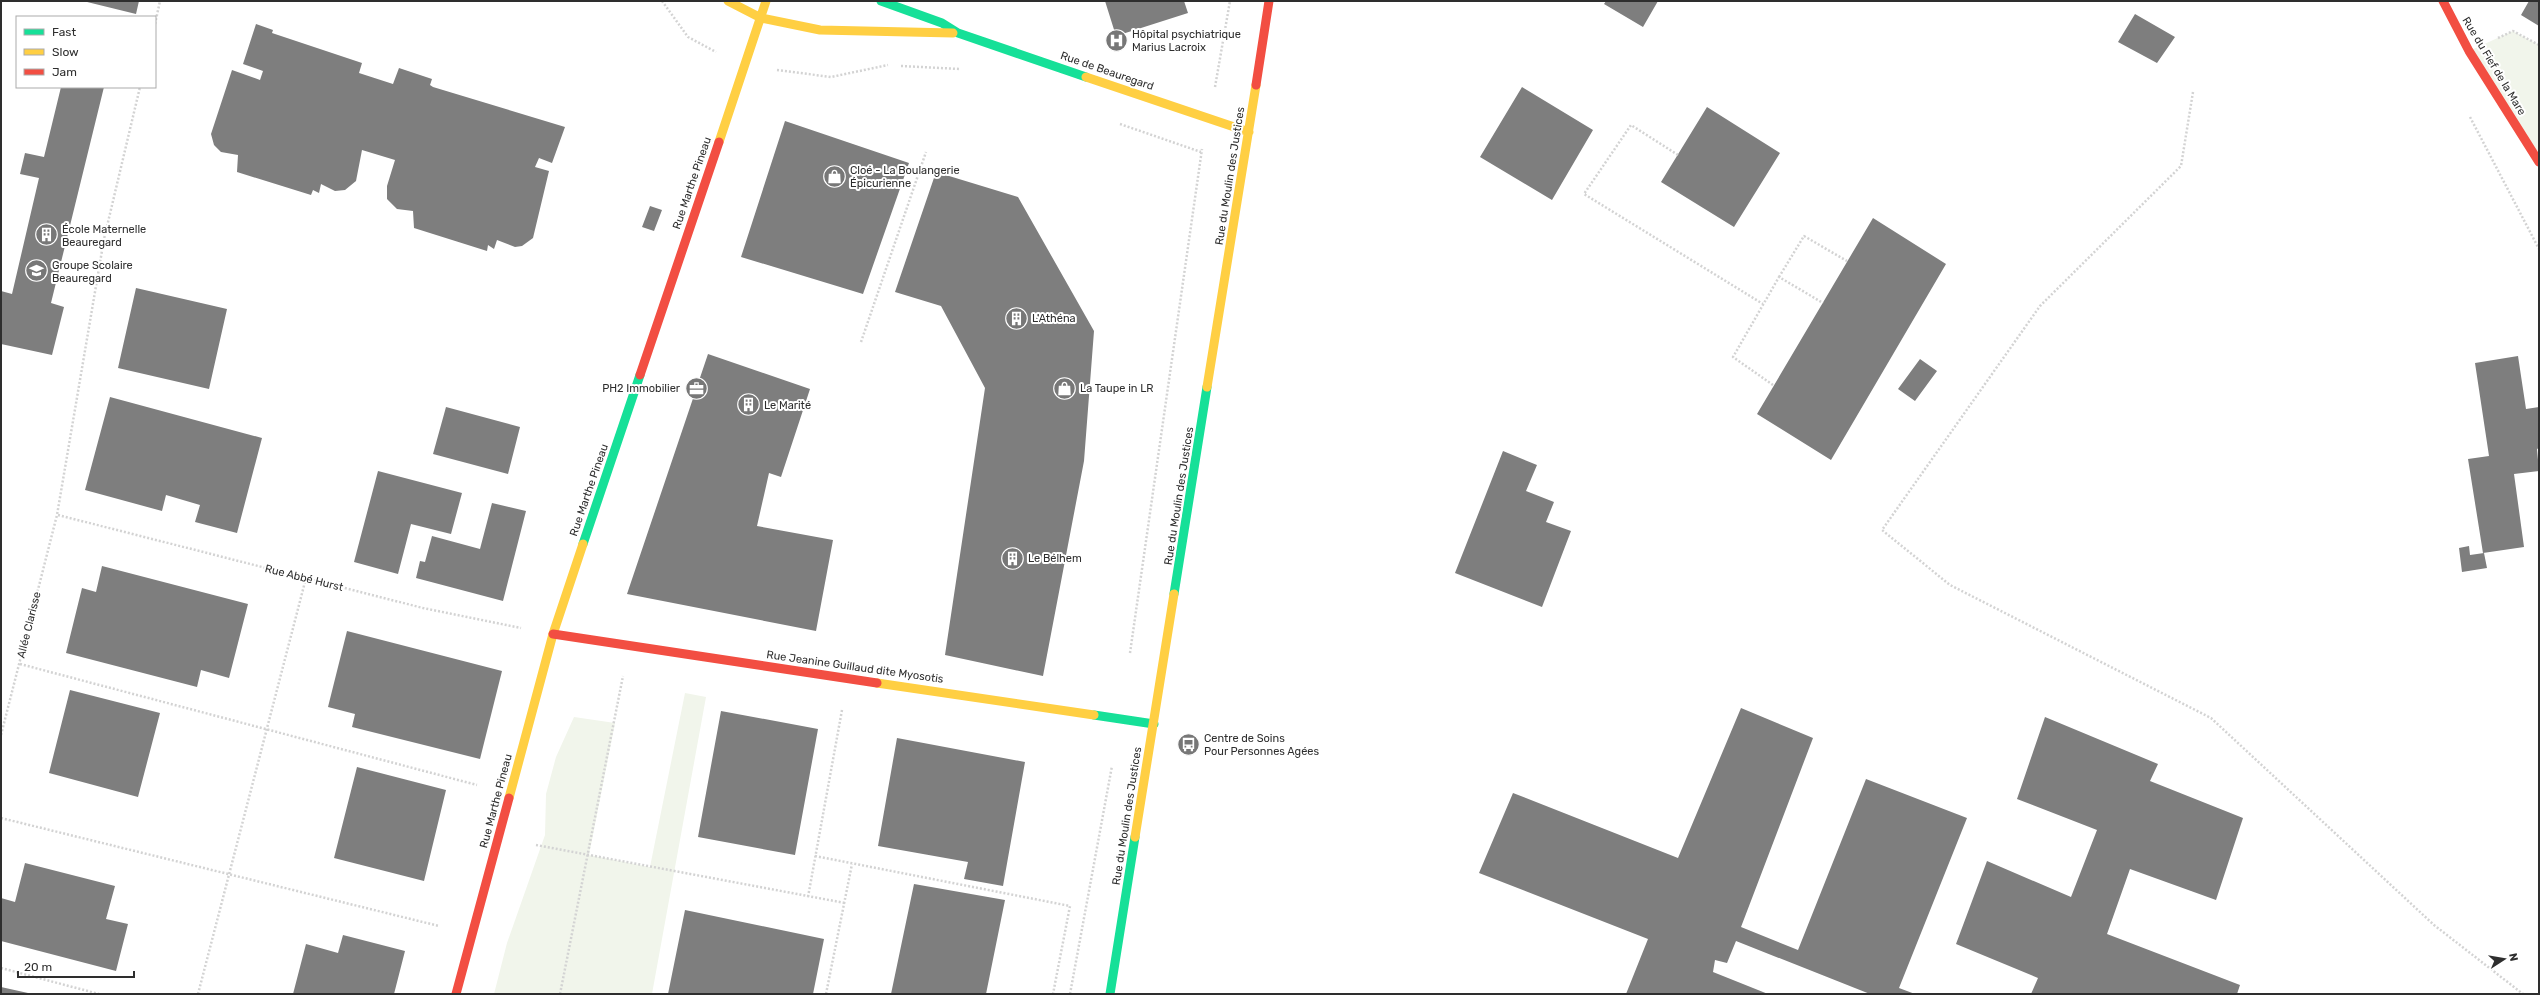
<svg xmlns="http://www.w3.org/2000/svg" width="2540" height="995" font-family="Rubik,sans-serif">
  <rect width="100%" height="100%" fill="#fff"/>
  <path fill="#f1f5eb" d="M2513,31l26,14v117l-70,-111z
    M685,693l21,4 -54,297h-158l13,-51 38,-108 1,-41 10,-37 18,-40 41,6 -26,132 61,12z"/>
  <path fill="#7e7e7e" d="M83,1h56l-3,13z
    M1105,1h79l4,12 -72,23z
    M1606,1h52l-15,26 -39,-23z
    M2529,1h10v25l-18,-11z
    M2135,14l40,23 -18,26 -39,-21z
    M256,24l17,6 -1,3 90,30 -3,10 34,11 6,-16 33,11 -2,6 3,2 132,40 -13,36 -13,-5 -4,9 14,4 -16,67 -11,8 -7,1 -18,-7 -3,9 -6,-4 -1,6 -73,-23 -1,-17 -16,-2 -10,-10v-13l8,-26 -33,-10 -6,31 -11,9 -10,1 -14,-7 -2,9 -6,-3 -2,5 -74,-23 1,-17 -17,-3 -7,-7 -3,-11 21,-64 28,10 3,-9 -20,-7z
    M61,87h43l-53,216 13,4 -12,48 -51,-11v-53l11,3 27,-116 -19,-4 5,-21 19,4z
    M1522,87l71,43 -41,70 -72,-43z
    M1707,107l73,46 -46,74 -73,-45z
    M785,121l124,42 -46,131 -122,-37z
    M936,172l82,25 76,134 -10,130 -41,215 -98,-21 40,-267 -44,-82 -46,-14z
    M650,206l12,4 -8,21 -12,-4z
    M1873,218l73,46 -115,196 -74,-46z
    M136,288l91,21 -18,80 -91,-21z
    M708,354l102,35 -29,88 -12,-4 -12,53 76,14 -17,91 -189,-37z
    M2518,356l8,53 13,-2v41l-2,1 2,22 -25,3 10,73 -41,6 -15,-94 21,-3 -14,-93z
    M1920,359l17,12 -22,30 -17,-12z
    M110,397l152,41 -25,95 -42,-11 5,-17 -34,-10 -4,16 -77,-21z
    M446,407l74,20 -12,47 -75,-20z
    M1503,451l34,14 -11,26 28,11 -8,20 25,9 -29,76 -87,-34z
    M378,471l84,22 -11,41 -40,-10 -13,50 -44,-12z
    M492,503l34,8 -23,90 -87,-23 4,-17 5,1 7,-26 48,13z
    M2469,546l1,9 14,-2 3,15 -25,4 -3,-24z
    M102,566l146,38 -19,74 -28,-8 -4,17 -131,-34 16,-65 14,4z
    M347,631l155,40 -22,88 -128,-32 3,-13 -27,-7z
    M70,690l90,23 -22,84 -89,-24z
    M1741,708l72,30 -72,189 57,23 68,-171 101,39 -68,170 16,6h-45l-134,-53 -9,22 -12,-3 -2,12 55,22h-142l22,-55 -169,-66 34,-80 165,65z
    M721,711l97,18 -23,126 -97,-18z
    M2045,717l113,47 -8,17 93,37 -27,82 -86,-31 -23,65 133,51 -3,9h-206l7,-16 -82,-34 31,-83 84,36 26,-67 -80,-31z
    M897,738l128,24 -22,124 -39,-7 4,-17 -90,-16z
    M357,767l89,23 -22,91 -90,-23z
    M25,863l90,23 -9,33 22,5 -12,47 -115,-30v-43l14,4z
    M914,884l91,16 -19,94h-95z
    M685,910l139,29 -11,55h-145z
    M343,935l62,16 -11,43h-101l13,-50 32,9z
    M1,987l27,6v1h-27z"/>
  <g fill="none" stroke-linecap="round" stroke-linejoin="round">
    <path stroke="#d3d3d3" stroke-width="2.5" stroke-dasharray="2 2" stroke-linecap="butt" d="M662,1l26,36 28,15
      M155,24l5,-23
      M2498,38l15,-7 26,14
      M901,66l59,3
      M777,70l54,7 57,-12
      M1215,87l15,-86
      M2193,92l-12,74 -141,140 -158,224 68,55 261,133 223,207 89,69
      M2470,117l69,132
      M1120,124l81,28
      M1678,155l-47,-30 -47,69 179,110
      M1779,277l25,-41 43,25
      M861,342l65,-190
      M1773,385l-40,-28 46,-80 44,26
      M58,515l365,93 98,20
      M1130,653l72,-504
      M20,664l457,121
      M1,735l56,-220 47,-276 36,-152
      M1,818l438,108
      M536,845l309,58
      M815,856l255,50 -17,88
      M808,897l34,-187
      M1,968l98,26
      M198,994l108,-416
      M560,994l63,-318
      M826,994l26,-130
      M1070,994l42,-228"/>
    <path stroke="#16e098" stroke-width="9" d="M881,1l61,22 16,10 128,44
      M583,544l57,-169
      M1174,594l33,-207
      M1094,715l60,9
      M1110,994l25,-157"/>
    <path stroke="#ffcf43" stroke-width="9" d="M728,1l33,17 59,12 133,3
      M1086,77l163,55
      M719,142l47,-141
      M1207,387l49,-302
      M877,683l217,32
      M509,798l44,-164 30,-90
      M1135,837l39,-243"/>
    <path stroke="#f24e42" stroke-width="9" d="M2443,1l26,50 70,111
      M1256,85l13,-84
      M640,375l79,-233
      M553,634l324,49
      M456,994l53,-196"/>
  </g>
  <defs>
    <symbol id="hospital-disc" viewBox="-11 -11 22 22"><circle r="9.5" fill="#777" stroke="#fff"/><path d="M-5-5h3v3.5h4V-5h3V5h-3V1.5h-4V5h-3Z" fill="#fff"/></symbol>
    <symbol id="shop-disc" viewBox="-11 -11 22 22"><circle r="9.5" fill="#777" stroke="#fff"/><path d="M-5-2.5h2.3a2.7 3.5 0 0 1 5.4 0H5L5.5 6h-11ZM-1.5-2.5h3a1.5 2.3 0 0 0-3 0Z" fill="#fff"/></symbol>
    <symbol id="building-disc" viewBox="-11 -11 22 22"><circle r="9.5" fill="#777" stroke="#fff"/><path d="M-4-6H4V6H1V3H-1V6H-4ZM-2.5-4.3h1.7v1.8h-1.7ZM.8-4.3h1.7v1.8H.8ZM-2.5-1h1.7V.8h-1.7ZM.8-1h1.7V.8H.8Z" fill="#fff"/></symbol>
    <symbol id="school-disc" viewBox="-11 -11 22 22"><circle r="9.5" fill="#777" stroke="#fff"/><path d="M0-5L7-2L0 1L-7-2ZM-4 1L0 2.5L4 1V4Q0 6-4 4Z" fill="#fff"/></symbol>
    <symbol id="office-disc" viewBox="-11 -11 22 22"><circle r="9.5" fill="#777" stroke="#fff"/><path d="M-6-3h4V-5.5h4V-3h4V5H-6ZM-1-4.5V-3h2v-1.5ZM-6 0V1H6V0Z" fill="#fff"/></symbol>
    <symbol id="bus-disc" viewBox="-11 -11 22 22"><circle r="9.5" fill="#777" stroke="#fff"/><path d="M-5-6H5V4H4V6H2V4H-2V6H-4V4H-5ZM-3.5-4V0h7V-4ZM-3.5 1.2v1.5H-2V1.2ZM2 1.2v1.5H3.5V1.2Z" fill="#fff"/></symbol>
  </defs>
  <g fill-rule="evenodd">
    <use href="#hospital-disc" x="1104" y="28" width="25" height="25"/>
    <use href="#shop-disc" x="822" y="164" width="25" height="25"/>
    <use href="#building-disc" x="34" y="222" width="25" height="25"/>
    <use href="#school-disc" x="24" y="258" width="25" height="25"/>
    <use href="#building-disc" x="1004" y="306" width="25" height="25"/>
    <use href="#office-disc" x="684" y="376" width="25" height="25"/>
    <use href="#shop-disc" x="1052" y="376" width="25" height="25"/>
    <use href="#building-disc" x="736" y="392" width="25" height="25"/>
    <use href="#building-disc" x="1000" y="546" width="25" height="25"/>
    <use href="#bus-disc" x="1176" y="732" width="25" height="25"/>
  </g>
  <g text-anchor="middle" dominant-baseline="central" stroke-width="4" stroke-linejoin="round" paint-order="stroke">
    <g font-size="11" fill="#2e2e2e" stroke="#fff" text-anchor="start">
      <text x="1132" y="34">Hôpital psychiatrique<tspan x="1132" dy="13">Marius Lacroix</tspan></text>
      <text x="850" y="170">Cloé - La Boulangerie<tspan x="850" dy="13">Épicurienne</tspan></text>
      <text x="62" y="229">École Maternelle<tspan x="62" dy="13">Beauregard</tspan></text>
      <text x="52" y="265">Groupe Scolaire<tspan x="52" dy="13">Beauregard</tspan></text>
      <text x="1032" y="318">L'Athéna</text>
      <text x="680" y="388" text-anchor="end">PH2 Immobilier</text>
      <text x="1080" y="388">La Taupe in LR</text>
      <text x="764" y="405">Le Marité</text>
      <text x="1028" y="558">Le Bélhem</text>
      <text x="1204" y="738">Centre de Soins<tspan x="1204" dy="13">Pour Personnes Agées</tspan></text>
    </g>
    <g font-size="11" fill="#2e2e2e" stroke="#fff">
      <text transform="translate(2494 66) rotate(59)">Rue du Fief de la Mare</text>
      <text transform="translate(1107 71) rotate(19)">Rue de Beauregard</text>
      <text transform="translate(1230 176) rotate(-81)">Rue du Moulin des Justices</text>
      <text transform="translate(692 183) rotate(-71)">Rue Marthe Pineau</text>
      <text transform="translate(589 490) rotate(-71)">Rue Marthe Pineau</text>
      <text transform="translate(1179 496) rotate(-81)">Rue du Moulin des Justices</text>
      <text transform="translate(304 578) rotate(14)">Rue Abbé Hurst</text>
      <text transform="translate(29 625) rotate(-76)">Allée Clarisse</text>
      <text transform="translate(855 667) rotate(8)">Rue Jeanine Guillaud dite Myosotis</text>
      <text transform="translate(496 801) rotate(-75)">Rue Marthe Pineau</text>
      <text transform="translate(1127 816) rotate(-81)">Rue du Moulin des Justices</text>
    </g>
  </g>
  <rect width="2540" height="995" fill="none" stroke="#2e2e2e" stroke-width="4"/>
  <rect x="16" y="16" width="140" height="72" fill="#ffffff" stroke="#ababab"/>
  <rect x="24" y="29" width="20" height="6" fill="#16e098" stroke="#ababab"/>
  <text x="52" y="36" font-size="12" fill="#2e2e2e">Fast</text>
  <rect x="24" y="49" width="20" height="6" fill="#ffcf43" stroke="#ababab"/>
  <text x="52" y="56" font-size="12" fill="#2e2e2e">Slow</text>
  <rect x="24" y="69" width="20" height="6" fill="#f24e42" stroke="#ababab"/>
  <text x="52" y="76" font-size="12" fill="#2e2e2e">Jam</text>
  <g transform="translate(2504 959) rotate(78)" stroke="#ffffff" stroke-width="3" paint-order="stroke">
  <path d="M0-3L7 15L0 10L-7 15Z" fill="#2e2e2e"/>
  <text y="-6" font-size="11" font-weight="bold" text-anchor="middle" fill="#2e2e2e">N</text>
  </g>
  <path d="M18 971v6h116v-6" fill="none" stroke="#2e2e2e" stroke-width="2"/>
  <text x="24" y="971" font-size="12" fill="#2e2e2e" stroke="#ffffff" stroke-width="3" paint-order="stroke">20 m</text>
</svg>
